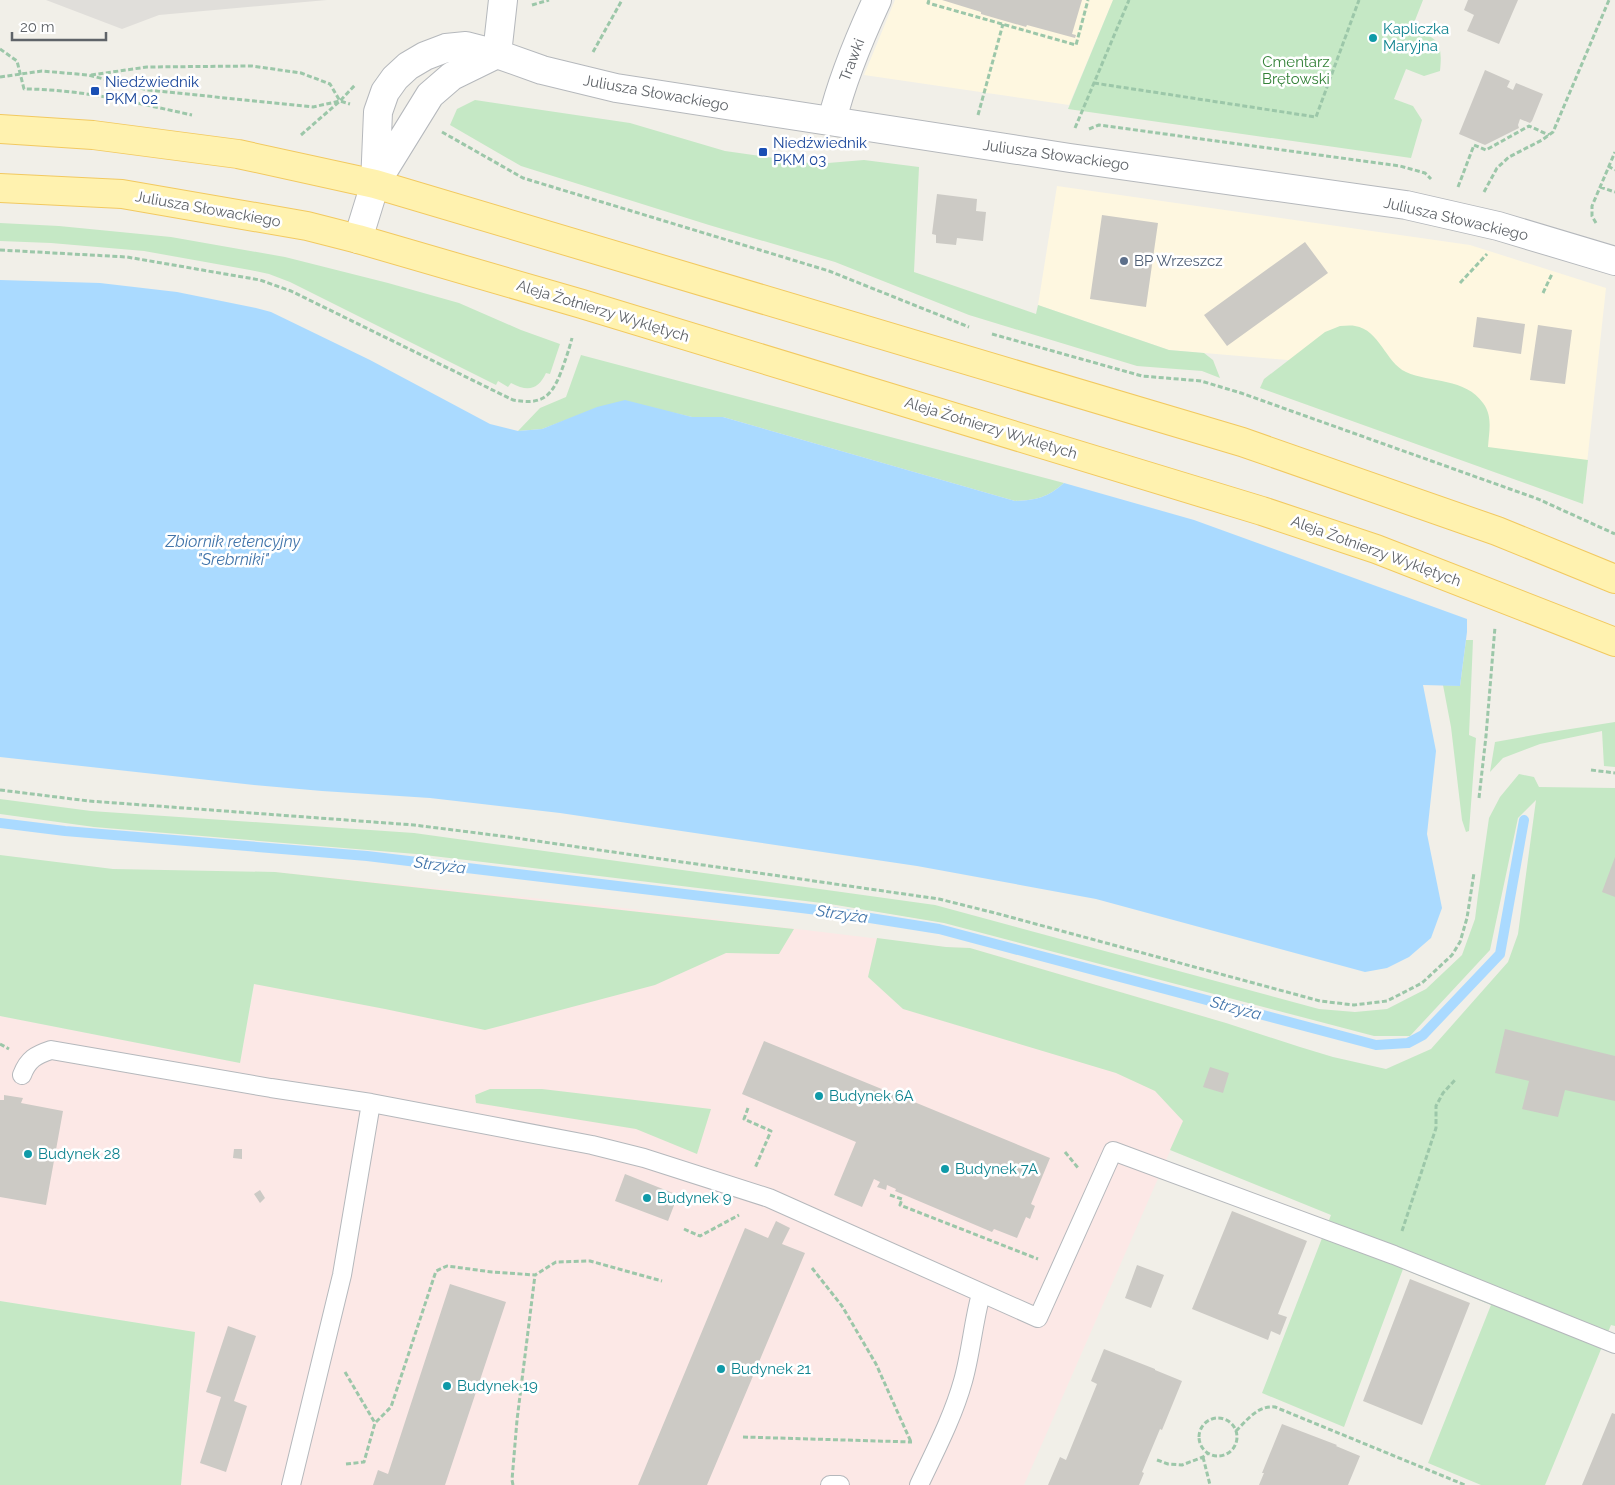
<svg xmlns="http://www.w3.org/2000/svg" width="1615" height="1485" font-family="Raleway,sans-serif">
  <rect width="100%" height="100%" fill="#f1efe8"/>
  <path fill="#fef7e0" d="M895,0h218l-44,105 -205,-30z
    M1057,186l413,59 136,43 -23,212 -77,-32 -159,-103 -178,-15 -131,-45z"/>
  <path fill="#e0deda" d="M46,0h281l-168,15 -37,14z"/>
  <path fill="#fce8e6" d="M275,872l306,31 365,44 24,1 256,75 -202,462h-843l14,-153 -195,-31v-285l240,47z"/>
  <path fill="#c5e8c5" d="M1113,0h310l-11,28c26,11 31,13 28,43l-16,5 -18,-7 -12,30 19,7 9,14 -11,38 -343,-49z
    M475,100l155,23 95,28 91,13 48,-4 55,7 -5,105 122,42 2,-9 131,45 35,3 9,7 7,18 -18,-7 -65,-5 -168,-51 -134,-53 -126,-37 -188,-59 -71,-41 7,-16z
    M0,223l59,3 112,11 114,20 103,26 71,20 62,27 39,14 -10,30 -4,-1c-8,17 -18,19 -35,10l-3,4 -10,-6 -2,4 -206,-103 -21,-8 -19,-4 -106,-19 -93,-8 -51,-2z
    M1340,326c5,0 10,-1 15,0 25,4 30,36 51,46 24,11 60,6 77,31 10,13 6,29 5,44l100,13 -5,44 -323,-116 4,-9 61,-47z
    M581,355l483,128c-17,15 -28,17 -49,18l-292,-84h-31l-31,-7 -95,10 -24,9 -24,2 22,-23 26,-11z
    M1466,640h7l-4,95 7,3 -7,93 -3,1 -4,-12 -11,-93 -8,-42 17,1z
    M1615,722v45l-11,-1 -2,-35 -62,13 -37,14 -13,14 5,-30 50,-9z
    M1519,774l15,3 5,10 76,1v538l-4,-1 -66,160h-64l-53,-22 63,-158 -88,-36 -59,158 -82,-34 69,-178 -161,-65 13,-29 -28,-30 -39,-18 -213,-64 -35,-32 9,-39 69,9 24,1 256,75 74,24 33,10 53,12 45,-20 77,-87 10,-28 18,-134 -18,18 -28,132 -80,86h-36l-430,-113 -114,-19 -414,-50 -322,-27 -94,-13v-15l91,12 323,22 521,72 384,104 36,3 32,-3 39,-20 36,-34 13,-36 3,-24 11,-77 11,-21z
    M0,855l113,14 162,3 519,57 -15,25 -53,-1 -71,32 -170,45 -100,-21 -131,-25 -14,79 -240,-47z
    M490,1089h52l169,20 -14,45 -61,-25 -160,-26 -1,-8z
    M0,1301l195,31 -14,153h-181z"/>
  <path fill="#aadaff" d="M0,280l100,3 77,9 79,16 15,4 99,48 120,64 28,7 24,-2 55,-22 28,-7 67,17h31l292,84c21,-1 32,-3 49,-18l130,37 273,99v13l-7,54 -37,-1 13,66 -9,83 15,74 -11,30 -22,19 -22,11 -22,4 -269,-73 -179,-33 -357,-53 -130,-15 -108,-7 -68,-6 -254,-28z"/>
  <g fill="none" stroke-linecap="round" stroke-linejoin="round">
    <path stroke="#aadaff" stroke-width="10" d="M0,823l65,8 302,25 459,55 113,18 437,116 32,-2 15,-8 77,-81 24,-134"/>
  </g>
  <path fill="#cccac5" d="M942,0h140l-10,34 4,1 -1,3 -48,-13 -1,2 -45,-13v-2z
    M1468,0h50l-19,44 -32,-13 7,-16 -10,-5z
    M1485,70l25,11 -3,6 6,3 3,-7 27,11 -11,27 -2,2 -10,-4 -2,6 1,3 -34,17 -26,-11z
    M937,194l40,5 -1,12 10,1 -3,29 -26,-3 -1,7 -20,-2v-8l-4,-1z
    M1102,215l56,8 -12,84 -56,-8z
    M1305,242l23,31 -101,73 -23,-31z
    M1477,317l48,7 -4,30 -48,-7z
    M1538,325l34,5 -7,54 -35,-4z
    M1615,857v40l-13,-5z
    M1505,1029l110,27v45l-50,-11 -7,27 -36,-8 7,-28 -34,-8z
    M764,1041l130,53 -1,3 13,5 1,-3 143,59 -19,46 4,2 -5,13 -4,-2 -9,21 -23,-9 -2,3 -97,-41 1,-2 -9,-4 -1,5 -9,-3 3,-5 -6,-3 -12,28 -28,-12 22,-53 -114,-48z
    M1210,1067l19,6 -6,20 -20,-6z
    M4,1095l19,3 -2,5 42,8 -17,94 -46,-8v-97h4z
    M234,1149h8v10l-9,-1z
    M625,1174l53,21 -10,26 -53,-20z
    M260,1190l5,8 -5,5 -6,-9z
    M1232,1211l75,30 -29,73 9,3 -7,18 -9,-4 -3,9 -76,-31z
    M776,1221l14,7 -8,16 23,9 -98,232h-69l107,-257 23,10z
    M1137,1265l27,10 -13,33 -26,-10z
    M1410,1279l60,24 -48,122 -59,-24z
    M450,1284l56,18 -61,183h-72l5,-15 10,4z
    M228,1326l28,10 -22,65 13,5 -21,66 -26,-9 21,-66 -15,-5z
    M1104,1349l51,20v1l27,11 -20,49 -2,-1 -18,43 2,1 -5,12h-91l12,-28 6,3 31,-76 -6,-3z
    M1612,1413l3,1v71h-33z
    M1282,1424l55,21 -1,1 24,10 -12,29h-89l5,-12h-2z"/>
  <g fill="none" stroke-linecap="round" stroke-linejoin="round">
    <defs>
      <path id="lane" d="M22,1075c6,-16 14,-20 29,-25l220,38 100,15 221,42 52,13 125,40 269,120 75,-167 281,104 221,89
        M291,1485l51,-210 29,-172
        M830,1485h10
        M919,1485c16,-34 34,-68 44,-104 8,-28 10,-58 18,-87"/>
      <path id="street" d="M497,54l6,-54
        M832,121c10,-42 27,-82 45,-121
        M375,184l3,-72 7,-20 10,-14 13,-12 17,-10 21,-8 20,-2 31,8 45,16 74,18 454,70 336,47 92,21 117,35
        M358,239l17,-55 55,-89 22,-19 45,-22"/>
      <path id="primary" d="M0,129l93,6 145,19 137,30 867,258 255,89 118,48
        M0,188l122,6 185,32 51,13 224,65 680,207 114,38 239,93"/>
    </defs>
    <use href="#lane" stroke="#b5b8bc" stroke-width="20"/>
    <use href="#street" stroke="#b5b8bc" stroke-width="30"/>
    <use href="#primary" stroke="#f2c960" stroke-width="30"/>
    <path stroke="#9cc7a9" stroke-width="3" stroke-dasharray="5 2.5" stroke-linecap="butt" d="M929,0l-1,3 148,42 12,-45
      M532,5l17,-5
      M0,49l17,12 7,28c56,0 113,14 168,26
      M593,52l29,-52
      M91,75l56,-8 105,-1 49,7 29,11 10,17
      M0,77l42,-6 46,4 60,15 165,17 27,-6 10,3
      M1094,83l222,34 43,-117
      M978,115l25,-91
      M1075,128l54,-128
      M1089,129l10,-4 301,41 25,7 6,6
      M442,132l81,46 306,93 140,56
      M301,135l39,-34 15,-16
      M1608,166l7,4
      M1458,187l16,-42 12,5 43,-24 20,9
      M1600,187l15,5
      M1484,192l13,-24 12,-11 33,-17 11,-8 56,-132
      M1596,223l-4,-7v-10l23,-54
      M0,250l127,7 133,23 31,11 222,109c28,5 38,-2 48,-28 4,-11 8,-22 11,-34
      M1460,283l27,-29
      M1543,293l9,-19
      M992,334l150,42 59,5 40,12 297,106 77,35
      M1591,770l24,3
      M0,790l89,11 325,24 95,12 430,62 60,15 321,87 34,4 33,-4 35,-18 30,-28 8,-13 7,-24 7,-45
      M1479,798l7,-62 9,-109
      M0,1044l9,5
      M748,1108l-4,11 27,12 -16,37
      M1065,1152l14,17
      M890,1195l12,4 -2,6 138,54
      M684,1229l16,7 39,-21
      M1402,1231l34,-103v-22l7,-13 12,-13
      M812,1268l30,38 34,58 35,78
      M345,1372l30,51
      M1199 1437a19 19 0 1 1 38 0a19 19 0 1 1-38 0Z
      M1236,1431c11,-11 22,-26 39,-24l190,78
      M743,1437l169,5
      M1203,1457l7,28
      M1157,1460l11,4 14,1 21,-8 5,-4
      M346,1464l18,-2 11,-39 16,-16 45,-136 11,-5 45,6 43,3 21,-13 34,-1 72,20
      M513,1485l-1,-5 5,-60 18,-145"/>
    <use href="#lane" stroke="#fff" stroke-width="18"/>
    <use href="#street" stroke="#fff" stroke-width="28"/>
    <use href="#primary" stroke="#fff2af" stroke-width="28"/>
  </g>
  <g fill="#0f9aa8" stroke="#fff" stroke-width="2">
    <circle cx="1373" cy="38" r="5"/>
    <circle cx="819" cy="1096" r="5"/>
    <circle cx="28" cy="1154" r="5"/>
    <circle cx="945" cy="1169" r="5"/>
    <circle cx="647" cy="1198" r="5"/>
    <circle cx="721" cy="1369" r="5"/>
    <circle cx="447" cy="1386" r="5"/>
  </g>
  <g fill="#1a4fb4" stroke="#fff" stroke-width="2">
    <rect x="90" y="86" width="10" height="10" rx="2.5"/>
    <rect x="758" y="147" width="10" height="10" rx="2.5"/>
  </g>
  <circle fill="#5c6f8a" stroke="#fff" stroke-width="2" cx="1124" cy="261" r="5"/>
  <g text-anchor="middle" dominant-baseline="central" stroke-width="5" stroke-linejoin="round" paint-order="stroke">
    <g font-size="15" fill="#0d838f" stroke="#fff" text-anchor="start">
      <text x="1383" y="29">Kapliczka<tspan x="1383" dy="17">Maryjna</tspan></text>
      <text x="829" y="1096">Budynek 6A</text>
      <text x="38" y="1154">Budynek 28</text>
      <text x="955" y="1169">Budynek 7A</text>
      <text x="657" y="1198">Budynek 9</text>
      <text x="731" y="1369">Budynek 21</text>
      <text x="457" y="1386">Budynek 19</text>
    </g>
    <g font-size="15" fill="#5f6368" stroke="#fff">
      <text transform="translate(852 60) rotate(-69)">Trawki</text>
      <text transform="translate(656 93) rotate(10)">Juliusza Słowackiego</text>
      <text transform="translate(1056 155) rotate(8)">Juliusza Słowackiego</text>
      <text transform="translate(208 209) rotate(10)">Juliusza Słowackiego</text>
      <text transform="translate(1456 219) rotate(13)">Juliusza Słowackiego</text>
      <text transform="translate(603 311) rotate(17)">Aleja Żołnierzy Wyklętych</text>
      <text transform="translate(991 428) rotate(17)">Aleja Żołnierzy Wyklętych</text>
      <text transform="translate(1376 551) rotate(20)">Aleja Żołnierzy Wyklętych</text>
    </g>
    <g font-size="15" fill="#348238" stroke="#fff">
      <text x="1296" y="62">Cmentarz<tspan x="1296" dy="17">Brętowski</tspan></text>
    </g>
    <g font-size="15" fill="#164399" stroke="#fff" text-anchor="start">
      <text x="105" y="82">Niedźwiednik<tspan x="105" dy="17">PKM 02</tspan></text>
      <text x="773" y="143">Niedźwiednik<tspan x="773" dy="17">PKM 03</tspan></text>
    </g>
    <g font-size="15" fill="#4e5e75" stroke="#fff" text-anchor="start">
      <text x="1134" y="261">BP Wrzeszcz</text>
    </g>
    <g font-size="16" font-style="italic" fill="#4174aa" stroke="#fff">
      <text x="233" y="541">Zbiornik retencyjny<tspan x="233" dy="18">"Srebrniki"</tspan></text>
      <text transform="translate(440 865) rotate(7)">Strzyża</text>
      <text transform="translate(842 914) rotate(8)">Strzyża</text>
      <text transform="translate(1236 1008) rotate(15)">Strzyża</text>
    </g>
  </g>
  <path d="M12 32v8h94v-8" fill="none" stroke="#5f6368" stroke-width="2.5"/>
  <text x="20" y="32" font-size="15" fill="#5f6368" stroke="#ffffff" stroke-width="4" paint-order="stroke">20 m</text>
</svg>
